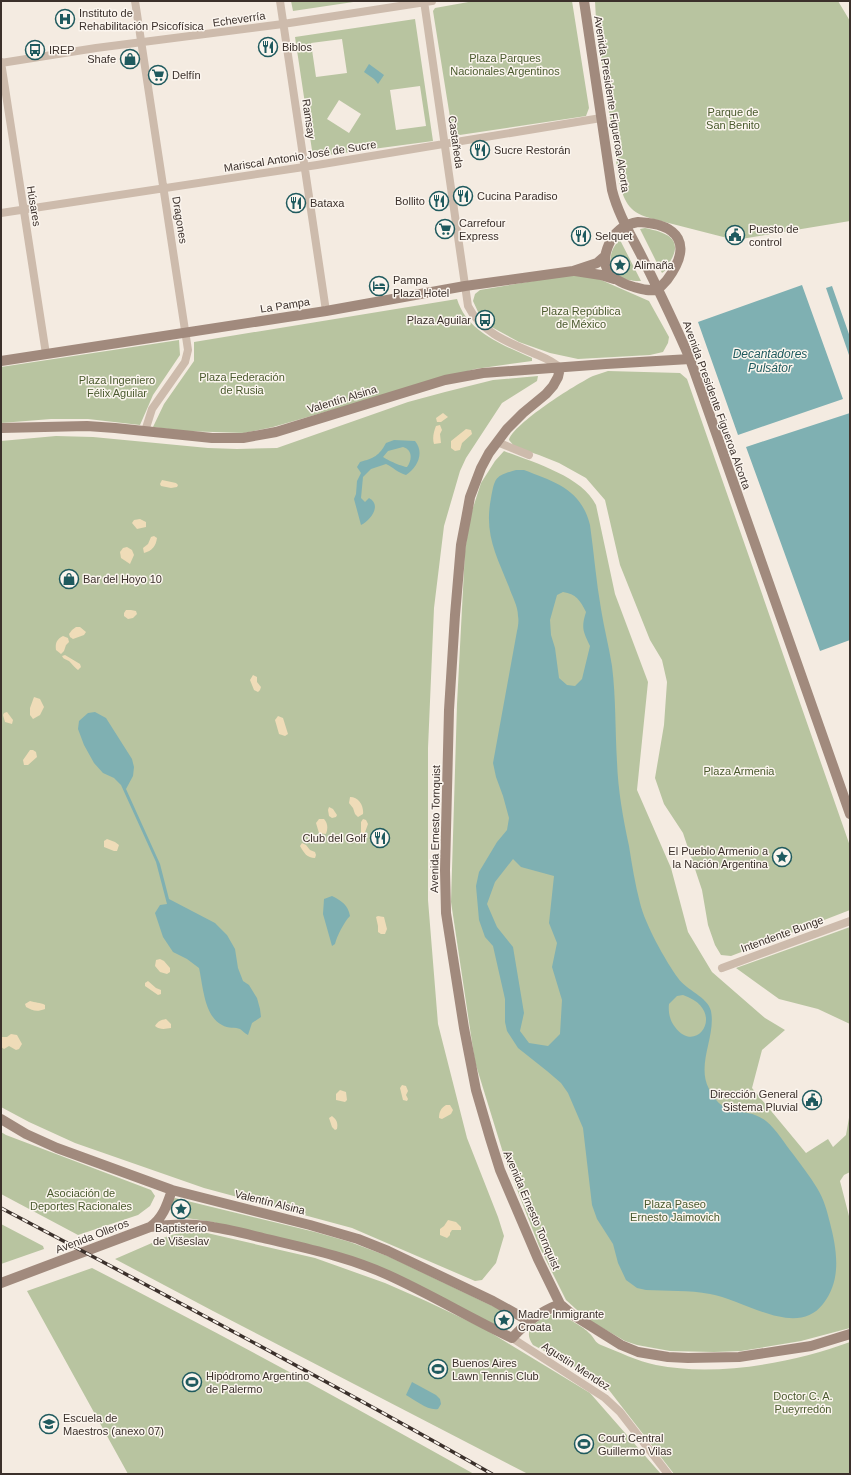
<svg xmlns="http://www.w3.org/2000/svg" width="851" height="1475" font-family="Helvetica,sans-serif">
  <rect width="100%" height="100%" fill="#f4ebe1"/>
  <path fill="#b8c4a0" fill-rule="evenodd" d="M291,1h69l-67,10z
    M474,1h98l17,107 -3,8 -133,20 -20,-125 2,-3z
    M595,1h243l12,20v200l-115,19 -82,-21c-23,-6 -28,-15 -34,-37l-23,-162z
    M415,19l18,122 -120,16 -18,-120zM342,39l5,34 -31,4 -5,-34zM420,86l6,40 -30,4 -6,-40zM339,100l22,14 -12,19 -22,-14z
    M645,228c18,4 39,9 26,32 -2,5 -4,10 -9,13l-22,-44z
    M620,240l21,41c-7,0 -13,0 -19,-3 -16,-7 -14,-28 -2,-38z
    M575,274l17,2 57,25 20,36 -1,6 -5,9 -13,3 -72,4 -28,-6 -31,-11 -33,-18 -7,-10 -6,-13 2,-7 5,-4z
    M457,299c10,33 46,46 75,59v3l-57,8 -202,58 -29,6 -60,-2 -31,-4 11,-23 30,-43v-19z
    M179,340l1,15 -27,40 -13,30 -52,-6h-37l-50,4v-56z
    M608,371l72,2 7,6 163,467v64l-119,46 -10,-1 -6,-10 -7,-20 -6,-35 -19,-57 -19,-29 -9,-26 9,-53 3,-43 -5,-22 -12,-20 -30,-75 -15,-65 -19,-22 -27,-15 -20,-8 -24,-8 -6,-7c4,-16 67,-56 84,-64 5,-2 10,-3 15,-5z
    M538,376l-1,5 -35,22 -36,55 -6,13 -16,55 -10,82 -6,140v152l10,124 29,114 31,79 6,19 -8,27 -14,17 -7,1 -123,-53 -148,-40 -129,-45 -46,-21 -28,-15v-666l55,-5 37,1 115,11 29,1 40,-1 131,-46 37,-10 48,-12z
    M504,451c28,11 78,25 92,54l19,89 33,88 -11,108 34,78 17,64 24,40 53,46 20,12 -23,20 -10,38 54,65 22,-14 5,8 13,-12 4,-23v60l-6,3 -4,6 10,39v108l-49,13 -60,10 -27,1 -44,-1 -33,-6 -12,-4 -38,-22 -21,-19 -27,-54 -35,-90 -29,-94 -24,-160 6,-198 8,-153 5,-34 11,-34 14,-22z
    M850,927v97l-32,-15 -39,-10 -43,-31z
    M1,1132l5,3 145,55 4,6 -5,10 -12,9 -60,20 -77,-41z
    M175,1198l140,34 35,10 40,15 119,57 5,5 -1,5 -8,6 -110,-55 -182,-53 -40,-6c-3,-5 -4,-10 -1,-16z
    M1,1224l42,22 1,3 -43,15z
    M186,1231l21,2 108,25 70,25 41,18 57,27 107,65 71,81h-133l-315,-163 -98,-52 53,-23z
    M92,1268c129,66 256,135 382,206h-346l-101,-183z
    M548,1315c4,0 9,-1 12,0 6,2 25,13 29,18 5,4 6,10 12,12 18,7 36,16 55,20 60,12 137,-2 194,-23v132h-176l-72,-93 -69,-36c-11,-16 2,-22 15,-30z"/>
  <path fill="#efdcb8" d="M443,413l5,4 -7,5h-4l-1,-4z
    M440,425l2,5 -2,4 1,9 -7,1c-2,-6 0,-13 2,-18z
    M466,429l5,1 1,4 -10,9 -2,7 -5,1 -4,-3v-7z
    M162,480l14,3 2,2 -1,2 -6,1 -10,-2 -1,-2z
    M140,519l6,3v5l-9,2 -5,-6 2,-3z
    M154,536l3,2c-1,8 -5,13 -13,15l-1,-5 5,-4 3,-7z
    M127,547l5,3 2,5 -4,9 -9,-6 -1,-6 3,-4z
    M126,610h5l5,1 1,3 -4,4 -5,1 -4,-3v-3z
    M76,627h4l6,5 -2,3 -11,4 -3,-2 -1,-3 3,-4z
    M63,636l5,2 1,4 -3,3 -2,6 -3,3 -5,-4c-1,-7 1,-11 7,-14z
    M65,655l15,9 1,3 -3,3c-4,-3 -6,-6 -9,-9 -3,-2 -5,-1 -7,-5z
    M253,675l4,2v5l4,5 -1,3 -2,2 -4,-2 -4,-10z
    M34,697l6,2 4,8 -4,8 -7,4 -3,-4v-7z
    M7,712l6,8 -1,4 -7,-2 -2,-7 1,-2z
    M278,716l5,2 5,16 -3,2 -6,-2 -4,-14z
    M30,750h3l3,2 1,5 -9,8h-4l-1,-5z
    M350,797c9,0 14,9 13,17l-5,3 -3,-3 -2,-6 -4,-5z
    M329,807l4,2 4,6 -1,2 -4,1 -3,-2 -1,-6z
    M319,819h5c4,4 4,10 2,15l-7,-1 -3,-10z
    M363,819l3,1 2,4 -4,11 -3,1v-14z
    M107,839l8,3 4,3 -2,6h-3l-10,-4v-6z
    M302,843l4,2 4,5 5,2 1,3 -1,3c-8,0 -11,-5 -15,-12z
    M378,916l6,1 3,12 -2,5h-4l-3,-2v-6l-2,-9z
    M160,959l4,2 6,7v4l-3,2 -7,-2 -5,-6 1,-6z
    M148,981l8,7 5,2v4l-3,1 -13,-9v-3z
    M30,1001c5,2 10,1 15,4v4c-8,3 -12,2 -19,-2l-1,-3z
    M166,1019l5,5v4c-6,1 -11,2 -16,-2 3,-5 6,-6 11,-7z
    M11,1034l6,1 5,9 -3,5 -3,1 -7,-4 -5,3 -3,-2v-10h6z
    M402,1085l4,1 2,5 -2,4 2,4 -1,2 -4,-1 -3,-12z
    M340,1090l6,2 1,8 -2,2 -9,-2v-6z
    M446,1105h4l3,5 -2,4 -9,5 -3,-1c0,-6 2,-10 7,-13z
    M332,1116c5,4 6,7 5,13l-2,1 -3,-3 -3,-9z
    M448,1220l8,2 5,5v3h-9l-2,3v2l-3,3 -7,-3v-6l4,-3z"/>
  <path fill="#7fb0b2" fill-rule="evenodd" d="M369,64l15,11 -6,9 -4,-5 -10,-7z
    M802,285l41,114 -105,36 -40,-113z
    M832,286l18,51v21l-24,-70z
    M850,413v227l-30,11 -74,-204z
    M394,440l21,1c10,12 2,27 -9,34 -8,-2 -13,-8 -20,-11l-15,5 -8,8 -2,21 4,4 4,-4c13,7 2,22 -8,27l-7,-26 2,-5 1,-13 4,-8 -4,-6 3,-5c14,-4 19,-6 26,-19zM403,447c10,3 9,13 4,20 -4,0 -20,-7 -24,-10l5,-6z
    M516,470h8c31,12 57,19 66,55 4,28 6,56 11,84 3,19 8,38 11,57 4,32 3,64 5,96 1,28 6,56 12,84 3,19 6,38 11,57 5,21 25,57 38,75 8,12 30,19 33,33 5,26 -15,53 -2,78 17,33 35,15 57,32 11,9 18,22 27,33 8,11 17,22 24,34 7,11 10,23 13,35 7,27 12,57 -7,81 -27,35 -80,-5 -113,-10 -21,-4 -43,-3 -64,-4l-9,-2 -11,-8 -8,-17 -5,-19 -16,-25 -5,-14 -9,-77 -15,-35 -7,-10 -14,-12 -29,-23 -11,-17 -2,-9v-23l-12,-53 -8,-9 -6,-17 -3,-34 3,-14 18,-30 10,-12 2,-12 -6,-22 -7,-19 -3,-14 24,-132c1,-4 2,-10 1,-15 0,-10 -6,-20 -9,-29 -13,-32 -25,-53 -18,-89 4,-21 4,-22 25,-28zM563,592c13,2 17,8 23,20 -5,16 -3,19 4,34l-8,33 -7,7 -8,-1 -8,-7 -4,-30 -4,-13 -1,-15 7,-25zM513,859l8,8 33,9 -5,47 8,20 -5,24 10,33 -2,34 -12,12 -19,-3 -9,-12 4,-18 -11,-66 -16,-20 -10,-23 8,-22zM683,995c45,15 14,62 -8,32 -5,-6 -7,-15 -6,-23l8,-8z
    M95,712l11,6 26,41 2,8 -1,9 -7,13 34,75 9,35 46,24 12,12 8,14 3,19 5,13 6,4 8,13 3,11 1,8 -9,6 -4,12c-4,-2 -5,-4 -8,-6 -4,-2 -12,0 -18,-4 -18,-9 -19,-40 -23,-57l-12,-9 -14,-7 -10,-15 -8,-24 5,-8 7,-1 -11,-42 -35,-77 -7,-7 -11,-5 -9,-10 -10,-18 -6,-16 1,-8 9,-8z
    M332,896c10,5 16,9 18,20 -6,6 -13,20 -15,28l-3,2 -9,-32 1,-15z
    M412,1382l24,13 4,4 1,5 -3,5c-10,2 -23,-9 -32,-14z"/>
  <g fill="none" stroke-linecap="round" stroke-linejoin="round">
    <path stroke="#cdbbac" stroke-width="8" d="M135,1l53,349 -3,12 -33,47 -7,22
      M280,1l46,310
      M424,1l44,305c13,26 39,36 65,47 9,4 19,7 27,15
      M1,62l45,292
      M1,63l95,-15 187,-24 149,-23
      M1,213l316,-48 284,-47
      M497,442l32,13
      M722,968l128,-47
      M512,1338l93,60 15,14 48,62"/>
    <path stroke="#a18a7d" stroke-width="10" d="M584,1l28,189c6,24 19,45 30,67 17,34 33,67 48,102l160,455
      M638,222c42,2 55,23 29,58 -3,3 -6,7 -9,9 -8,3 -17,0 -24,-2 -25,-7 -37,-21 -23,-47 6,-10 14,-16 27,-18z
      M575,271l26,4 13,4
      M1,361l325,-50 139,-25 108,-15 24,-8 8,-7
      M560,368l-2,9 -5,9 -7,8 -23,19 -16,16 -18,24 -8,15 -11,29 -4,22 -5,26 -6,70 -6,95 -4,160 1,43 18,115 12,62 14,48 10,32 38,89 22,45 13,11 48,30 17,7 30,5 20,1 51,-1 72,-11 39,-12
      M1,428l86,-2 28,2 97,10h31l33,-6 169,-52 38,-7 123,-9 84,-5
      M1,1119l25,15 31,14 115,42 138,35 48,14 30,12 105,50 36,20
      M150,1227c43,-7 72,1 113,11 42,10 86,19 125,37 42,19 82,43 124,63 16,-17 26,-25 48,-34
      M1,1283l149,-56c13,-9 17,-22 22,-37"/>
    <defs>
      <path id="rail" d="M1,1208c165,87 329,174 491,266"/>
    </defs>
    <use href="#rail" stroke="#3b302b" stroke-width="3.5"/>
    <use href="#rail" stroke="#fbf5ee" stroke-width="2" stroke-dasharray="6" stroke-linecap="butt"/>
  </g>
  <defs>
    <symbol id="hospital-ring" viewBox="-11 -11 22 22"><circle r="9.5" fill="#fbf5ee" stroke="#1f5a5e" stroke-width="1.5"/><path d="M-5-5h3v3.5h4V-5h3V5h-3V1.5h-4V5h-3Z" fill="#1f5a5e"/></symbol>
    <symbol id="restaurant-ring" viewBox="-11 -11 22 22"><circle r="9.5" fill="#fbf5ee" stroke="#1f5a5e" stroke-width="1.5"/><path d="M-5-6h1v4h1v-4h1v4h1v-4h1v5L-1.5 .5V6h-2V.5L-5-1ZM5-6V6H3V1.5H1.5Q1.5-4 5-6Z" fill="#1f5a5e"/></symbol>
    <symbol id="bus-ring" viewBox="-11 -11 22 22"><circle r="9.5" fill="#fbf5ee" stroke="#1f5a5e" stroke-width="1.5"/><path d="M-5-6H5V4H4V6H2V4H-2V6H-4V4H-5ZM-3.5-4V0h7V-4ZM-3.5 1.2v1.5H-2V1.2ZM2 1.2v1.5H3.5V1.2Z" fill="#1f5a5e"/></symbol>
    <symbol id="shop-ring" viewBox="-11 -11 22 22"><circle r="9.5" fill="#fbf5ee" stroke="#1f5a5e" stroke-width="1.5"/><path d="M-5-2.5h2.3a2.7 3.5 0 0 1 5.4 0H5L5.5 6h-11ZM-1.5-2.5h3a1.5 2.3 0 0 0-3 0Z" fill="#1f5a5e"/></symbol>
    <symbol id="supermarket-ring" viewBox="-11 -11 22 22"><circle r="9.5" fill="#fbf5ee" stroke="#1f5a5e" stroke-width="1.5"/><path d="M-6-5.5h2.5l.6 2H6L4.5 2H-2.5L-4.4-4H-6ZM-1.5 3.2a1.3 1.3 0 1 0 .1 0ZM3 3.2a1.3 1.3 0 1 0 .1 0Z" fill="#1f5a5e"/></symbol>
    <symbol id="civic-ring" viewBox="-11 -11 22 22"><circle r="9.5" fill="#fbf5ee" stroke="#1f5a5e" stroke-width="1.5"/><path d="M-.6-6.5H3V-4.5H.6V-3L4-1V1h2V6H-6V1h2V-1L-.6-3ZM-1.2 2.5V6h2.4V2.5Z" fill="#1f5a5e"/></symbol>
    <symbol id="sight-ring" viewBox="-11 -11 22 22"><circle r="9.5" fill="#fbf5ee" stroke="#1f5a5e" stroke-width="1.5"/><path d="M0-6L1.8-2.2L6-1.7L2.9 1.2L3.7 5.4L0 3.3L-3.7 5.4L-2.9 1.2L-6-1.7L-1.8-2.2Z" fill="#1f5a5e"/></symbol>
    <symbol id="hotel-ring" viewBox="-11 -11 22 22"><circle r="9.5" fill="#fbf5ee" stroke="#1f5a5e" stroke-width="1.5"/><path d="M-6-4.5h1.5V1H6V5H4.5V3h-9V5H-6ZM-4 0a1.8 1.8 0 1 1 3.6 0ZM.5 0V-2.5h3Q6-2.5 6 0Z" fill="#1f5a5e"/></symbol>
    <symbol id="stadium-ring" viewBox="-11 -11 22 22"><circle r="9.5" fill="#fbf5ee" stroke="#1f5a5e" stroke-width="1.5"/><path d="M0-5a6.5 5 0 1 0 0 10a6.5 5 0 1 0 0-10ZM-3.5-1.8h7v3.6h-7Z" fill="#1f5a5e"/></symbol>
    <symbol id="university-ring" viewBox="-11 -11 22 22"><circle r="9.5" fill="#fbf5ee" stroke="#1f5a5e" stroke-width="1.5"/><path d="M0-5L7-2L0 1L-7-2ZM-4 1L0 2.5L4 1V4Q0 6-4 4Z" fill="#1f5a5e"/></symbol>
  </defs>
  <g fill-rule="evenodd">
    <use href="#hospital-ring" x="54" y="8" width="22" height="22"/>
    <use href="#restaurant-ring" x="257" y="36" width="22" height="22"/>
    <use href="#bus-ring" x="24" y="39" width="22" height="22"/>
    <use href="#shop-ring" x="119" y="48" width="22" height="22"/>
    <use href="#supermarket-ring" x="147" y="64" width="22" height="22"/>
    <use href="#restaurant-ring" x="469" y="139" width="22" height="22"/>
    <use href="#restaurant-ring" x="452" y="185" width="22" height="22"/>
    <use href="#restaurant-ring" x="428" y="190" width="22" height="22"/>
    <use href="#restaurant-ring" x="285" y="192" width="22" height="22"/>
    <use href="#supermarket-ring" x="434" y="218" width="22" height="22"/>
    <use href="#civic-ring" x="724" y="224" width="22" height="22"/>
    <use href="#restaurant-ring" x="570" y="225" width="22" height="22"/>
    <use href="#sight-ring" x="609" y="254" width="22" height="22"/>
    <use href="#hotel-ring" x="368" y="275" width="22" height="22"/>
    <use href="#bus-ring" x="474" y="309" width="22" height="22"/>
    <use href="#shop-ring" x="58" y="568" width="22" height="22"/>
    <use href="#restaurant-ring" x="369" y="827" width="22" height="22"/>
    <use href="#sight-ring" x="771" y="846" width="22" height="22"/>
    <use href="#civic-ring" x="801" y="1089" width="22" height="22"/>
    <use href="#sight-ring" x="170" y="1198" width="22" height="22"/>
    <use href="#sight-ring" x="493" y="1309" width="22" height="22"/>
    <use href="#stadium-ring" x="427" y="1358" width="22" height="22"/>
    <use href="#stadium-ring" x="181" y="1371" width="22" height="22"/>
    <use href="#university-ring" x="38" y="1413" width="22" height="22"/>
    <use href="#stadium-ring" x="573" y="1433" width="22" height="22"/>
  </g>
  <g text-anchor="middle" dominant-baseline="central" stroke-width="3" stroke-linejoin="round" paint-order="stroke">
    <g font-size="11" fill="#3b302b" stroke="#fbf5ee" text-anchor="start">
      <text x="79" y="13">Instituto de<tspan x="79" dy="13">Rehabilitación Psicofísica</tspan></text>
      <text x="282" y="47">Biblos</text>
      <text x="49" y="50">IREP</text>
      <text x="116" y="59" text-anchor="end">Shafe</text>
      <text x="172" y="75">Delfín</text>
      <text x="494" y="150">Sucre Restorán</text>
      <text x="477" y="196">Cucina Paradiso</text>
      <text x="425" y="201" text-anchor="end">Bollito</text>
      <text x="310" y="203">Bataxa</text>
      <text x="459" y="223">Carrefour<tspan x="459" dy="13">Express</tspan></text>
      <text x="749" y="229">Puesto de<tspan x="749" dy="13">control</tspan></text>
      <text x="595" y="236">Selquet</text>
      <text x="634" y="265">Alimaña</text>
      <text x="393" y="280">Pampa<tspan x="393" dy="13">Plaza Hotel</tspan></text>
      <text x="471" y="320" text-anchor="end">Plaza Aguilar</text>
      <text x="83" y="579">Bar del Hoyo 10</text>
      <text x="366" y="838" text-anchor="end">Club del Golf</text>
      <text x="768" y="851" text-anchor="end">El Pueblo Armenio a<tspan x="768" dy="13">la Nación Argentina</tspan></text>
      <text x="798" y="1094" text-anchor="end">Dirección General<tspan x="798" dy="13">Sistema Pluvial</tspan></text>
      <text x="181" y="1228" text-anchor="middle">Baptisterio<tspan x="181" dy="13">de Višeslav</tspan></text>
      <text x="518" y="1314">Madre Inmigrante<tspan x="518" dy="13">Croata</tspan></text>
      <text x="452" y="1363">Buenos Aires<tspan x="452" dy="13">Lawn Tennis Club</tspan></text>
      <text x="206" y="1376">Hipódromo Argentino<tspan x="206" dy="13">de Palermo</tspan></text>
      <text x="63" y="1418">Escuela de<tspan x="63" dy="13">Maestros (anexo 07)</tspan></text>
      <text x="598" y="1438">Court Central<tspan x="598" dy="13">Guillermo Vilas</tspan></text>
    </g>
    <g font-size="11" fill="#3b302b" stroke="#fbf5ee">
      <text transform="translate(239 19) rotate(-8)">Echeverría</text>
      <text transform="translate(612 104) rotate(81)">Avenida Presidente Figueroa Alcorta</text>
      <text transform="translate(309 119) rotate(82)">Ramsay</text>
      <text transform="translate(456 142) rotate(82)">Castañeda</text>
      <text transform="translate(300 156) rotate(-9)">Mariscal Antonio José de Sucre</text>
      <text transform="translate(34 206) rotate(81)">Húsares</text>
      <text transform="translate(180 220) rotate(81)">Dragones</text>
      <text transform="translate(285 305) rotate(-9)">La Pampa</text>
      <text transform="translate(342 399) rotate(-17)">Valentín Alsina</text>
      <text transform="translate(717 405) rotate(70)">Avenida Presidente Figueroa Alcorta</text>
      <text transform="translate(435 829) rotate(-89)">Avenida Ernesto Tornquist</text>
      <text transform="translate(782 934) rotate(-20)">Intendente Bunge</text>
      <text transform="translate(270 1202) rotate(14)">Valentín Alsina</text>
      <text transform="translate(532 1210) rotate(67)">Avenida Ernesto Tornquist</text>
      <text transform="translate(92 1236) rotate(-21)">Avenida Olleros</text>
      <text transform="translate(576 1366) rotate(33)">Agustin Mendez</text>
    </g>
    <g font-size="11" fill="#4a5a2e" stroke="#fbf5ee">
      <text x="505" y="58">Plaza Parques<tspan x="505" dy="13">Nacionales Argentinos</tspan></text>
      <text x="733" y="112">Parque de<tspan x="733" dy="13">San Benito</tspan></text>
      <text x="581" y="311">Plaza República<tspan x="581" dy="13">de México</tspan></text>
      <text x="242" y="377">Plaza Federación<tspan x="242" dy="13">de Rusia</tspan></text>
      <text x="117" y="380">Plaza Ingeniero<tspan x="117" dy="13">Félix Aguilar</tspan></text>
      <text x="739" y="771">Plaza Armenia</text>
      <text x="81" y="1193">Asociación de<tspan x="81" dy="13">Deportes Racionales</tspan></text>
      <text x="675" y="1204">Plaza Paseo<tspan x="675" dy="13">Ernesto Jaimovich</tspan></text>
      <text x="803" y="1396">Doctor C. A.<tspan x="803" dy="13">Pueyrredón</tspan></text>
    </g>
    <g font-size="12" font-style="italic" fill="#1f5a5e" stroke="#fbf5ee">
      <text x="770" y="354">Decantadores<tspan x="770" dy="14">Pulsátor</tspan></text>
    </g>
  </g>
  <rect width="851" height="1475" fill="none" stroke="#3b302b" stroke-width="4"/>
</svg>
